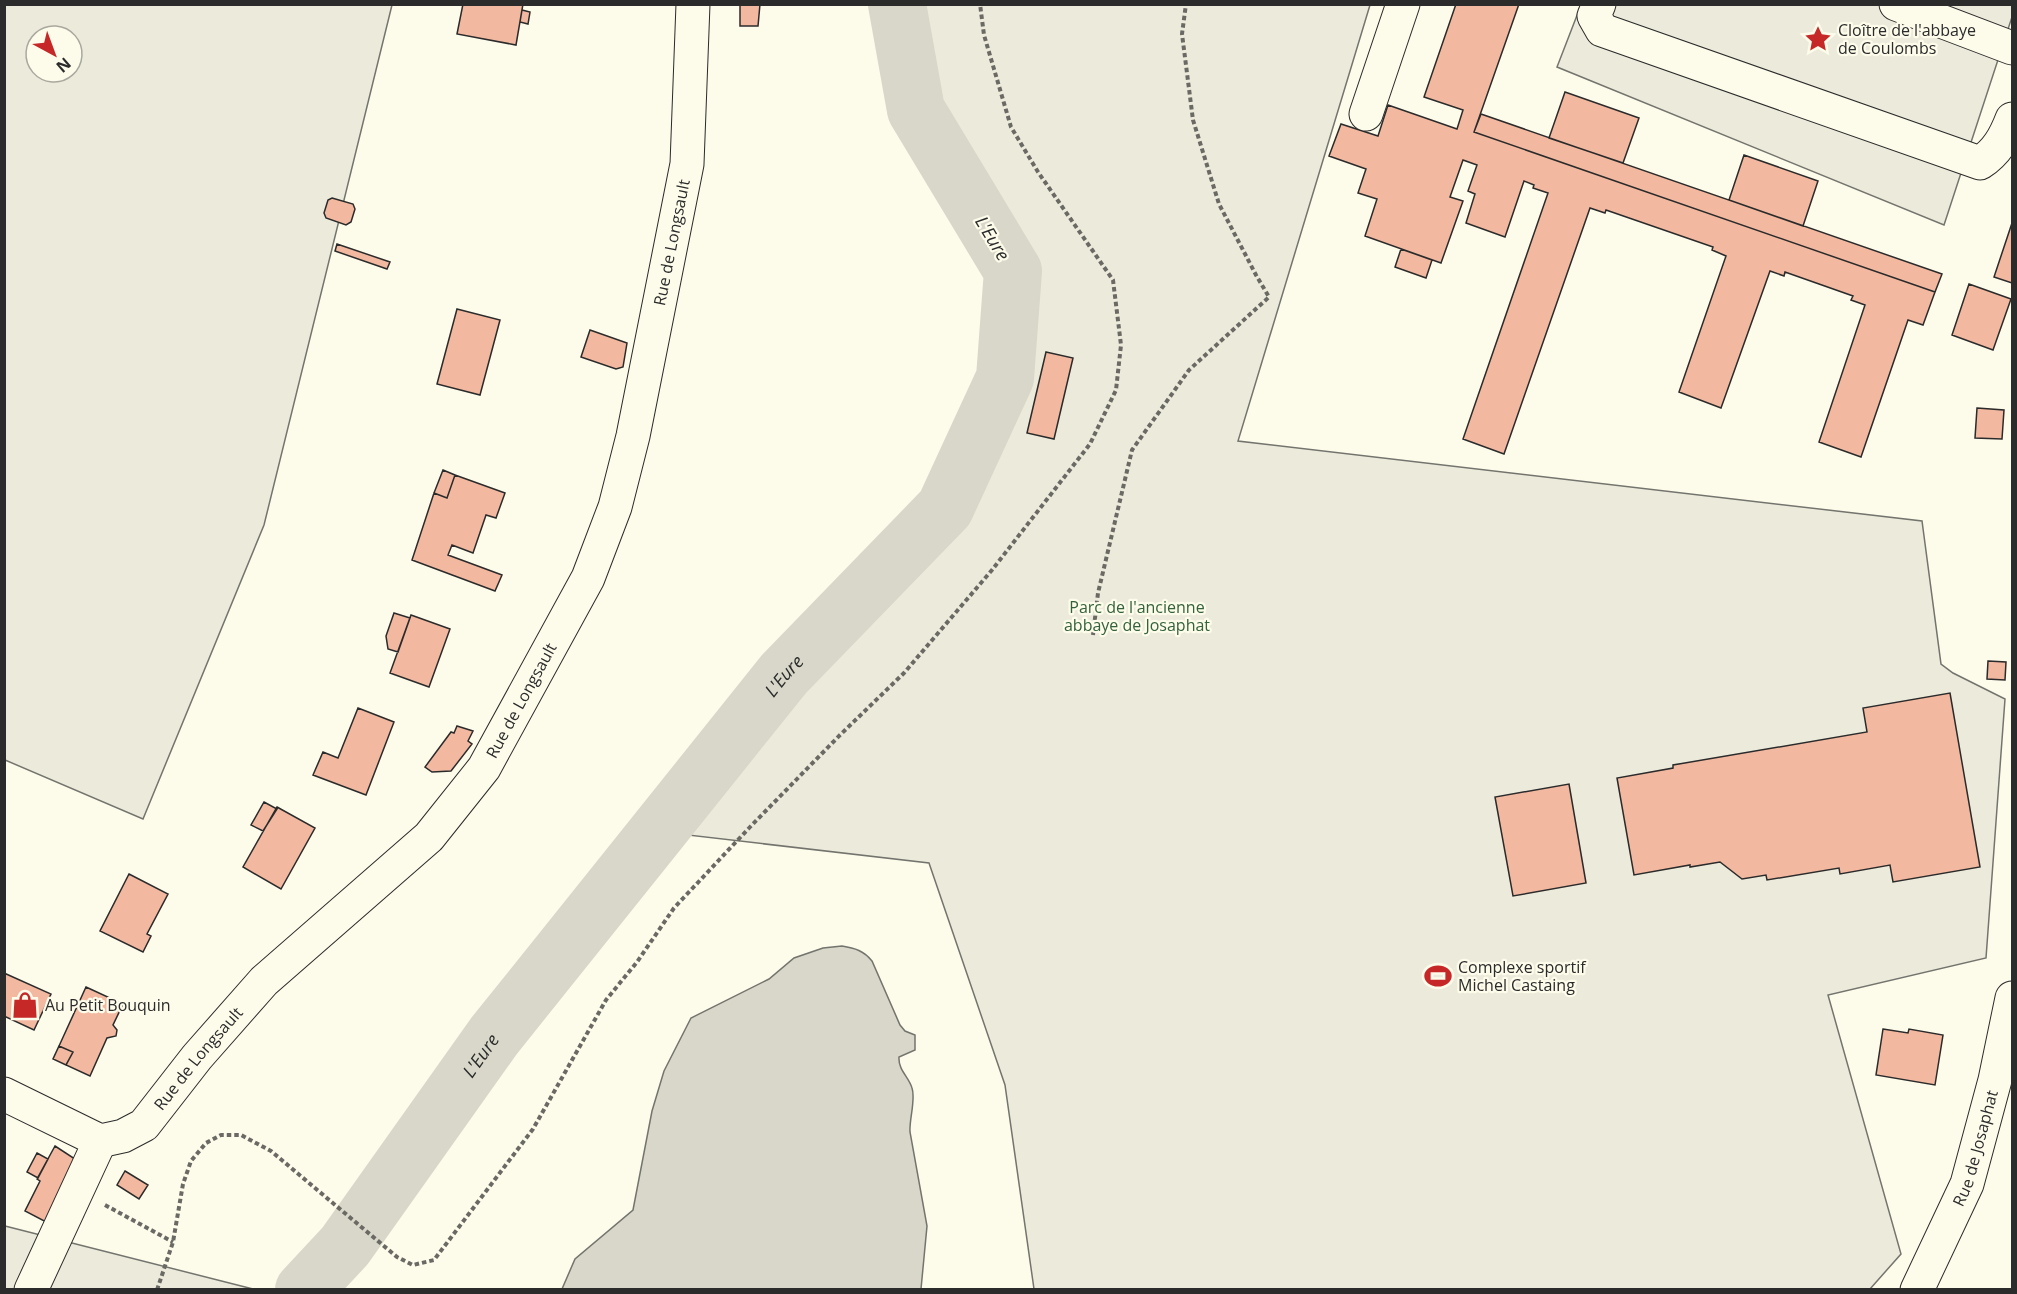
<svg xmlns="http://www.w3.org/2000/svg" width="2017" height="1294" font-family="'Open Sans',sans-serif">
  <rect width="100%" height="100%" fill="#fdfbea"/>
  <path fill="#ecebdb" stroke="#74746e" stroke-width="1.5" fill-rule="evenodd" d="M5,5h387l-128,520 -121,294 -138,-59zM36,36h36v36h-36z
    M923,5h447l-132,436 684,80 19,143 12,9 52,26 -19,259 -158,37 73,259 -31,35h-836l-29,-204 -76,-222 -250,-29 123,-152 156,-163 61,-138 13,-110 -88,-160z
    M1581,5h431v12l-68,208 -387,-158z
    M5,1226l248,63h-248z"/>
  <path fill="#d8d7c9" stroke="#74746e" stroke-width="1.5" d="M842,946c13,2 22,5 30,15l28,64 5,6 10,4v15l-16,7c-1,13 10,20 13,31 4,11 -3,32 -2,44l17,94 -6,63h-359l13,-30 58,-49 19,-99 12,-40 27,-53 78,-39 25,-21 29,-10z"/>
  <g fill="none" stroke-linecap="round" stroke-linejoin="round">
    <path stroke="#d8d7c9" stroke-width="58" id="s1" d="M304,1290l41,-44 149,-210 290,-362 161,-166 60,-130 8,-107 -97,-161 -19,-106"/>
  </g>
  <path fill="#f2b8a0" stroke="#2b2b2b" stroke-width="1.5" d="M463,4h60l-7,41 -59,-11z
    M740,4h20l-2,22h-18z
    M1456,4h63l-45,128 461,160 -12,33 -15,-5 -47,137 -42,-15 46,-137 -14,-5 2,-4 -68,-24 -1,4 -14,-5 -49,137 -42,-16 47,-136 -14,-6 1,-3 -107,-37 -1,3 -15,-5 -86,246 -41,-15 85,-246 -15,-5 1,-3 -10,-4 -19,56 -39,-14 9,-29 -7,-3 9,-26 -14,-5 -13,37 13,4 -22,62 -76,-27 12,-37 -19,-6 8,-24 -37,-13 12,-32 37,12 10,-31 69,24 6,-19 -39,-13z
    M522,10l8,2 -2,12 -8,-2z
    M1565,92l74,26 -16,45 -74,-25z
    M1481,114l461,160 -7,18 -461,-160z
    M1744,155l74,26 -15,45 -74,-26z
    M332,198l21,6 2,5 -4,13 -5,3 -20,-7 -2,-5 4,-13z
    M2012,223v60l-18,-6z
    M337,244l53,18 -3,7 -52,-18z
    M1401,249l31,11 -6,18 -31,-11z
    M1969,284l42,15 -18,51 -41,-15z
    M457,309l43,11 -20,75 -43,-11z
    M590,330l37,13 -4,24 -7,2 -35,-12z
    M1046,352l27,6 -19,81 -27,-6z
    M1977,408l27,2 -2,29 -27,-1z
    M443,470l12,5 -8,23 -13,-5z
    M455,475l50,18 -9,25 -10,-3 -13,38 -21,-8 -4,10 54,20 -7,16 -83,-31 22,-67 13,5z
    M394,613l16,5 -12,34 -10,-3 -2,-13z
    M411,615l39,14 -21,58 -39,-14z
    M1988,661l18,1 -1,18 -18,-1z
    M1950,693l30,174 -87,15 -3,-17 -50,9 -1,-6 -72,12 -1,-5 -24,4 -22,-17 -30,5v-2l-56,10 -17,-97 56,-10v-3l194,-33 -4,-24z
    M358,708l36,14 -28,73 -53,-20 10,-23 15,6z
    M457,726l16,5 -5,10 4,3 -21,27 -19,1 -7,-5 26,-35 3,1z
    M1569,784l17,99 -73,13 -18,-99z
    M264,802l13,7 -14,22 -12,-6z
    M277,807l38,21 -34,61 -38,-22z
    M129,874l39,20 -21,40 4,2 -8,16 -43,-21z
    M4,973l47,21 -17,36 -30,-14z
    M86,987l37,17 -10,21 4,5 -1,6 -9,2 -17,38 -24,-11 7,-13 -14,-6z
    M1883,1029l25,4 1,-4 34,6 -8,50 -59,-10z
    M59,1046l14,6 -7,13 -13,-6z
    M55,1146l20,13 -27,64 -23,-12 15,-30 -3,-2z
    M37,1153l11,6 -10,19 -11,-6z
    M125,1171l23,14 -9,14 -22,-14z"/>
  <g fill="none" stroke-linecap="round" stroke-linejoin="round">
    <defs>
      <g id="minor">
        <path d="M1599,4l-5,12 8,14 378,133c17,-11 25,-26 32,-44"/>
        <path d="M1896,4l116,44"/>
        <path d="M1366,114l37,-110"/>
        <path id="s2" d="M4,1094l96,47 23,-5 21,-11 53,-68 67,-76 165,-144 55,-69 104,-190 27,-71 18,-71 54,-272 6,-160"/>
        <path d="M31,1290l69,-149"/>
        <path id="s3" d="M1917,1290l50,-106 28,-104 17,-82"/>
      </g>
    </defs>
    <use href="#minor" stroke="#2b2b2b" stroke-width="35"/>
    <path stroke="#6a6964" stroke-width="4" stroke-dasharray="4.5 3" stroke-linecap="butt" d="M1093,635l5,-42 34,-143 57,-80 80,-73 -13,-22 -37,-71 -26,-84 -11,-86 4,-30
      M105,1205l68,37
      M157,1290l16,-48 10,-58 8,-23 15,-18 15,-8h20l30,16 126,106 16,8 21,-5 99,-131 73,-129 31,-38 37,-54 76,-81 90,-92 64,-62 88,-103 98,-126 26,-54 5,-45 -8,-65 -75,-108 -27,-45 -27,-92 -4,-31"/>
    <use href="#minor" stroke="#fdfbea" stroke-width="33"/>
  </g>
  <defs>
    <symbol id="sight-bare" viewBox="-9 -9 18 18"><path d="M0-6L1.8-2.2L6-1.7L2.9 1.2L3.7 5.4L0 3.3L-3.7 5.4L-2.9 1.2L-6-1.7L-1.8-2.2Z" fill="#c62828" stroke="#fdfbea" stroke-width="2.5" paint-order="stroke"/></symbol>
    <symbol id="stadium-bare" viewBox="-9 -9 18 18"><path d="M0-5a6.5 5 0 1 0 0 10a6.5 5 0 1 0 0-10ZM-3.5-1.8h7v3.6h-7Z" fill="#c62828" stroke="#fdfbea" stroke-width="2.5" paint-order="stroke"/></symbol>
    <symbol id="shop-bare" viewBox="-9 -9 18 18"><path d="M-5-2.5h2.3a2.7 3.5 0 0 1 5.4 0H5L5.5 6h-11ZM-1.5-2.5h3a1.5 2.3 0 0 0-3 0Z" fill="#c62828" stroke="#fdfbea" stroke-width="2.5" paint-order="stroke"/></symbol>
  </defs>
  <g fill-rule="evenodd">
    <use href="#sight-bare" x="1799" y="20" width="38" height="38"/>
    <use href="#stadium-bare" x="1419" y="957" width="38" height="38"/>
    <use href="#shop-bare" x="6" y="986" width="38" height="38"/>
  </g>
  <g text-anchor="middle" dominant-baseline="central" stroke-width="4.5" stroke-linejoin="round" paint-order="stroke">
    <g font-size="16" fill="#2b2b2b" stroke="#fdfbea" text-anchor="start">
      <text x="1838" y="30">Cloître de l'abbaye<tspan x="1838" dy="18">de Coulombs</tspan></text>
      <text x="1458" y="967">Complexe sportif<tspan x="1458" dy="18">Michel Castaing</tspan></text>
      <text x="45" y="1005">Au Petit Bouquin</text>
    </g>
    <g font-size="16" fill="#2b2b2b" stroke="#fdfbea">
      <text stroke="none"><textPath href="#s2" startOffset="1212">Rue de Longsault</textPath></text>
      <text stroke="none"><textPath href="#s2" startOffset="726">Rue de Longsault</textPath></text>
      <text stroke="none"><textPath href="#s2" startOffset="240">Rue de Longsault</textPath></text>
      <text stroke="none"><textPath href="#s3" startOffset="154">Rue de Josaphat</textPath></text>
    </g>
    <g font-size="16" fill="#34623c" stroke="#fdfbea">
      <text x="1137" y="607">Parc de l'ancienne<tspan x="1137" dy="18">abbaye de Josaphat</tspan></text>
    </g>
    <g font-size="18" font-style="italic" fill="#2b2b2b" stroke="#fdfbea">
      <text transform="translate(993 238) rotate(59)">L'Eure</text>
      <text stroke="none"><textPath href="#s1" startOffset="780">L'Eure</textPath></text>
      <text stroke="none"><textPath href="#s1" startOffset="294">L'Eure</textPath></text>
    </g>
  </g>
  <rect width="2017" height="1294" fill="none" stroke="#2b2b2b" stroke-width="12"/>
  <g transform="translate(54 54) rotate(139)"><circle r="28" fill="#fdfbea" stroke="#a9a89e" stroke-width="1.5"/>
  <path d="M0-4.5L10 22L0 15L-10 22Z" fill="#c62828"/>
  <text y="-9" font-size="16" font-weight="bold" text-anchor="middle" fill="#2b2b2b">N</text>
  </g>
</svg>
